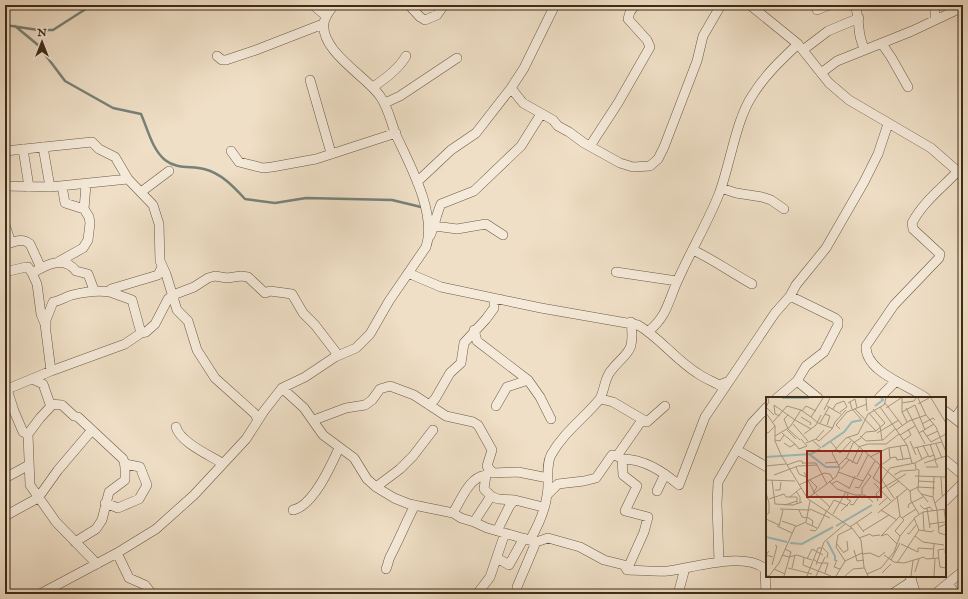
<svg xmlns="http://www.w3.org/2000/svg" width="968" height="599" font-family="'IM FELL English',serif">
  <rect width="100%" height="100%" fill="#efdfc6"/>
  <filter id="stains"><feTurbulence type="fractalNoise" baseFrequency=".005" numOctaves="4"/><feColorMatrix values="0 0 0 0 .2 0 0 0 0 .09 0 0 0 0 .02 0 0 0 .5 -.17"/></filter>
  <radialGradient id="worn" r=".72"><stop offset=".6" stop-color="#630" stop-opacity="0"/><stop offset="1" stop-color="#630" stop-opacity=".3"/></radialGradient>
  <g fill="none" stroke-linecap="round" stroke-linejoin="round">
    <path stroke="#778179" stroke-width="2.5" d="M5,25l33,5h15l39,-25
      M15,26l23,19 27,36 48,27 28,6c7,16 11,35 24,46 11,9 26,6 39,9 17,4 30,18 41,30l30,4 31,-5 86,2 29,7"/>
    <defs>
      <path id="minor" d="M313,5l13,11
        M409,5l11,12 5,3 12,-5 7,-10
        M750,5l48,39 31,39 20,17 82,48 32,28
        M815,5l2,5 12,-5
        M855,5c6,18 1,28 10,45
        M935,5v15
        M882,44l9,13 17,30
        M803,50l25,-19 31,-13
        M217,56l5,4h4l30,-10 67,-26
        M821,73l16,-12 75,-30 51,-24
        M310,80l21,73
        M373,87c12,-8 26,-18 33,-31
        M511,88l12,15 30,17 5,6 11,6 15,11 36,20 13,4 17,-1 8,-7 6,-12 33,-86 6,-25 18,-31
        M385,103l15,-7 57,-38
        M590,146l28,-43 32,-56 -3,-7 -19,-21 2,-7 5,-7
        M43,147l7,40
        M23,149l6,38
        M5,151l87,-9 7,7 16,8 13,22 25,26 6,19 1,37 6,13 11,36 11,11 9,29 18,28 40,36 3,6
        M231,151l8,11 24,6 9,-1 44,-8 80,-26
        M417,182l34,-32 25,-17 35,-45 13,-20 31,-63
        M5,186l45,1 78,-8
        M62,186l3,17 19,6
        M721,188l15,5 26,4 9,3 13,9
        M141,192l28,-21
        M5,225l6,18
        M435,226l22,3 29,-5 17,11
        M430,236c5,-11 6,-21 11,-32l33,-13 47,-45 20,-32
        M5,245c9,-3 17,-8 25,-1l11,24
        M693,250c21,10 39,23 59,34
        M58,262l25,-14 5,-8 2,-17 -1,-6 -5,-8 2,-24
        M5,272l21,-5h2l4,6c14,-8 32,-18 44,-2l12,3 6,16
        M616,272l61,9
        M32,273l5,11 4,30 4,10 6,47
        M408,273l33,14 100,21 97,17c22,13 37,34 59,48 7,5 15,8 22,12l8,-3
        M110,292l22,8 9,33
        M46,329v-9l7,-18c7,-1 12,-5 19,-7 12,-3 26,-5 38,-3l1,-3 47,-14 4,-8
        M474,330l3,11 51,39 12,17 11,22
        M649,331c18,-15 19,-29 28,-49 13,-30 30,-58 42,-88 11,-29 17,-74 33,-98 12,-20 29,-36 46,-52
        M32,379l11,5 7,20 12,1 12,11 4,1 45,42c3,6 2,14 2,21l-16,12 -7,28 -6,9 -21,13
        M797,381l21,17
        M5,383l9,28 9,21 5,2
        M282,388l22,20 19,27 31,23 13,21 9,8 18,11 15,6 44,9 8,5 13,4 13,6 49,14 12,-4 32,9 24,13 20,5 3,5c13,0 28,2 41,1 25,-3 76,-20 97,-2l1,25
        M5,390l46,-19 74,-27 16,-11 5,-1 9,-8 13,-25 5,-4 21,-8 14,-9 7,-2 12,2 14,-2 7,1 17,16 5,-2 22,3 11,19 12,12 23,30
        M777,398l20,-17 9,-15 18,-14 14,-27v-4l-3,-3 -45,-22
        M879,398l17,-17
        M926,398c-18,-13 -61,-26 -60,-52l28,-41 45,-47 1,-4 -27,-25 -1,-6c11,-21 30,-35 46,-52
        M601,399l12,3 34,20
        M53,404l-13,14 -12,16 2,51 26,37 41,42
        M429,405l6,-6 15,-26 11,-10 3,-20 22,-24 8,-11v-7l6,-2
        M496,406l11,-19 21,-7
        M945,411l18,14
        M955,418l8,-11
        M314,420l32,-12 19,-3 7,-5 8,-11 10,-3 24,9 32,21 27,6 5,3 14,25 -5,16 6,7 25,-1 30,6
        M647,422l18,-16
        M176,427c4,15 33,28 46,36
        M737,450l30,17
        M617,456l5,3 1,16 14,11 -12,25 23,6 -4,15 -17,38
        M622,459c22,0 40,12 57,26l26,-68 70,-104 15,-17 6,-11 30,-37 38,-66 14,-28 10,-30
        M945,460l18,15
        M5,478l24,-13
        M376,487l24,-18 13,-13 20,-26
        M657,491l8,-17
        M547,495l11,-11 26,-3 12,-3 16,-23 5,1 25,-36 5,2
        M491,496l7,3 17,1 28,7
        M945,501l18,-18
        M105,503l13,5 21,-9 8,-14 -7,-18 -15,-3
        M293,510c20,-4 38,-44 46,-62
        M453,513c8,-13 16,-36 33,-38
        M5,516l33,-18 20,-28 34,-40
        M474,522l17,-26 -7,-7 2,-14 3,-5
        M497,531l13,-26 5,-5
        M530,540c8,-14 15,-29 17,-45 3,-13 -2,-28 4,-40 12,-22 32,-36 48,-55 5,-6 5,-20 11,-28 17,-22 25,-17 21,-50
        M117,553l12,25 16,7 7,9
        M497,558l12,7 15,-27
        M719,562l-2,-58 1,-22 34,-59 15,-16
        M386,569c2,-4 2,-8 4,-12 9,-17 16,-35 25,-52
        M910,576l6,18
        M948,584l8,10
        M40,594l77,-41 39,-24 38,-34 52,-56 18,-28 18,-23 23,-11 30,-20 21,-9 14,-14 19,-33 37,-54c11,-33 -16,-82 -30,-112 -5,-13 -8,-28 -16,-39 -14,-20 -60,-45 -56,-73 1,-7 5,-12 10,-18
        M477,594l13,-17 15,-44
        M517,594v-7l19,-45
        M678,594l7,-26
        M892,594l20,-13
        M935,594l28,-23"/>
    </defs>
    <use href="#minor" stroke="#6b5843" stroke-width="10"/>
    <use href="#minor" stroke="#f5eada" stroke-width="9"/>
  </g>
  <g transform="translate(766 397)">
    <rect width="180" height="180" fill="#efdfc6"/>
    <path fill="none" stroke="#9cbbbb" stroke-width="2" d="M16,1h27M109,9l8,-6 -2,-2M56,50l22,-15 8,-10 10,-2M43,57l17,13h13M0,60l45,-3 9,-5M70,129l36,-21M0,140l21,5M61,144l8,15v5M24,146l12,1 31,-17"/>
    <path fill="none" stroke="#a99780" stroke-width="1" d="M2,1l1,4 -3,5 8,8M100,1l1,13M136,1v14l5,10M152,1l8,17 10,12 10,25M165,1l15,25M84,5l2,7 9,10M82,6l7,-4 2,9M119,6l17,22M136,6l12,-2 2,-3M152,7l11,-6M61,9l14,8M114,10l27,38 5,18M120,11l15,-10M140,11l19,36M67,12l3,-5 8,-3 3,6 -7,5M89,12l21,22M58,13l6,-12M36,14l4,-5 10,5M136,15l13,-7 10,25M0,16l9,13v15l6,14 27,44 44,29 9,12 3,27 4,9M103,16l11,13 2,14M59,17l5,2 -3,9M14,19l-5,-2 -1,-9 21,15M35,20l10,6 -1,2M45,20l7,6 14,5M29,23l16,9M7,25l14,-16 14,4M54,26l9,-16M27,27l15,17M156,27l11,-6 2,2M22,32l-4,-10 4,-4M22,32l12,11M74,32l-4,-4 11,-13 20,-8M21,33l9,9M130,33l13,-9 17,-6M157,34l8,11M0,35l2,1 7,-7M16,36l13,11 -5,3 -6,-4M111,36l22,-13M153,36l15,-9M38,37l12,-9 5,-10M134,38l15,-9M9,39l15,-9 11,-17 10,7 12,-19M94,39l6,5 17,-1 12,-11M161,39l11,-5M82,40l62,54M95,40l5,-5 10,-1 9,-8 -12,-14M50,42l3,2 13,-12 3,-7 11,-12M9,43l5,1 4,-6M46,43l9,8M138,43l7,-5 -3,-6M144,44l6,14M65,45l9,11 11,-12M165,45l15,-8M40,46l10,-4 8,-9M29,47l4,5 8,-3 -6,-7M164,47l6,17M170,47l6,14M157,48l6,12 5,-2M134,49l3,13M92,50l10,-3h18l13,-10M151,50l5,12M148,51l28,-6M104,60l18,-9 19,-3M80,61l11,6 6,-13M124,61l6,-1 1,3 14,-2M36,66h14l11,21M59,66l13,-1M86,66l7,-15M149,66l1,6 3,1 -1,20 10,12M158,66l22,-7M115,67l-8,14 8,6M21,68l11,-4h4l1,3M73,68l8,-8 6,-14 8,-5M115,68l9,-6 -1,-11M0,69l20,-2M30,70l3,7 7,3M160,70h12l-3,-6M75,72l8,-9M38,75l11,22M72,75l25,9M8,78l24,-9 19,-1M128,78l7,-4 15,-1M149,79l31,1M91,80l11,-22M175,80l1,18 2,1M0,83l29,1M6,83l3,24 18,1 9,-3M44,83l7,7 -4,6M116,83l12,18M63,84l8,8 18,6h10l8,7M152,84l17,1M108,86l17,18M114,86l10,-15 25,-5 13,-7M65,87l6,-3 12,7M33,88l25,-12 6,1 3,5M89,90l4,1 16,-27M123,91l10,-7M83,92l6,-13M9,93h5l1,-8M30,94l4,6v6M0,96l3,10v10l-3,2M50,97l14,13M96,97v-6l9,-12 -3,-2M155,97l12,3 4,13 2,23 7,2M24,100l11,-9M167,100l1,-20M42,101l28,-21 4,-9 -8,-15 14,-15 12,-4 10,-20 16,-9 2,-7M3,102l15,-5 2,3h11v7M112,104l-2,-7 5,-5 25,-15M169,106l11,-10M84,107l3,1 7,-10M19,108l12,-4M113,108l9,-8M154,108l4,4 6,-2 3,4M142,111l1,-4 14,-7M161,111l3,20M14,112l30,1M44,112l20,9M33,113l3,7 5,1M62,113l6,-10 14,6M115,113l16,10M75,114l10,-10 -4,-2 1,-6M157,115l1,19M112,116l29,-24M67,117l13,-22M153,117l-8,-13 -1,-10 8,-4 17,1M41,120l6,4 -1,5M136,121l14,-9M0,122l13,6M16,124l14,5M90,125l8,10M40,126l11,5M164,127l15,-2M11,129l15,7M13,129l4,-16M84,130l22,-15M173,130l7,-3 -2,-15M44,133l5,1 3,-3 9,-18M168,133l-2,2 -13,-2 -5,-12 9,-6 23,-3M97,134l26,-16M141,136l2,1 7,-9M72,138l-2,12 9,14 17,-8M72,138l14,-7M115,139l19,-20 -3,-20M115,139l6,-2 10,10M134,139l14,-17M149,139l8,6 21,3M93,141l11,-4 2,2 8,-1M70,146l8,10M135,147l17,8v-4l15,1M57,151l5,5 -1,5M178,152l-6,1 1,10 1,7 6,1M88,153l3,11 7,-1M3,154l-3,4 7,2M78,155l4,-2 -1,-9M179,156l1,-13M96,157l8,-1 9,4 6,-5M16,158l7,2 8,-2 15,5M118,158l10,7 10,1 20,-6 2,2 13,-1M38,160l-1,8 28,11M167,161l1,-14M41,162l5,-10 11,6M47,162l6,4h9l-3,10M71,163l-3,7 6,2M125,163l9,-17M131,166l22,-33M6,168l5,-19 -2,-1M50,168l6,-17M22,171l24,6M26,171l3,-13M8,172l11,5M149,175l4,-13M116,176l9,-9M101,177l14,-6 13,-16 6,-16 -5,-5 9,-11 -4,-4M0,179h3l10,-13 16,-36 11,-5 4,-21M18,179l7,-24 -6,-3M41,179l11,-28h4l2,-6 21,-18M50,179l9,-19M70,179l9,-15M79,179l8,-7 11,-1M145,179l2,-15M168,179l1,-17"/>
    <path fill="#8f2418" fill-opacity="0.15" stroke="#8f2418" stroke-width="2" d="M41,54h74v46h-74z"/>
    <rect width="180" height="180" fill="none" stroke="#3f2b17" stroke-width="2"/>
  </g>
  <rect width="968" height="599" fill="none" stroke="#efdfc6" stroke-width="20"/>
  <rect x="6" y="6" width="956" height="587" fill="none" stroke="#3f2b17" stroke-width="2"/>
  <rect x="10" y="10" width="948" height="579" fill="none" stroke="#3f2b17"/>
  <g transform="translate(42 42)" stroke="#f5eada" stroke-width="3" paint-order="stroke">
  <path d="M0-3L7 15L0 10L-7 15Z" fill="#3f2b17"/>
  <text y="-6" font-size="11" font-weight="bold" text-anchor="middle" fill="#3f2b17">N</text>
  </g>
  <rect width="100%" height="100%" filter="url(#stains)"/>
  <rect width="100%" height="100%" fill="url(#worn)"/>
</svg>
